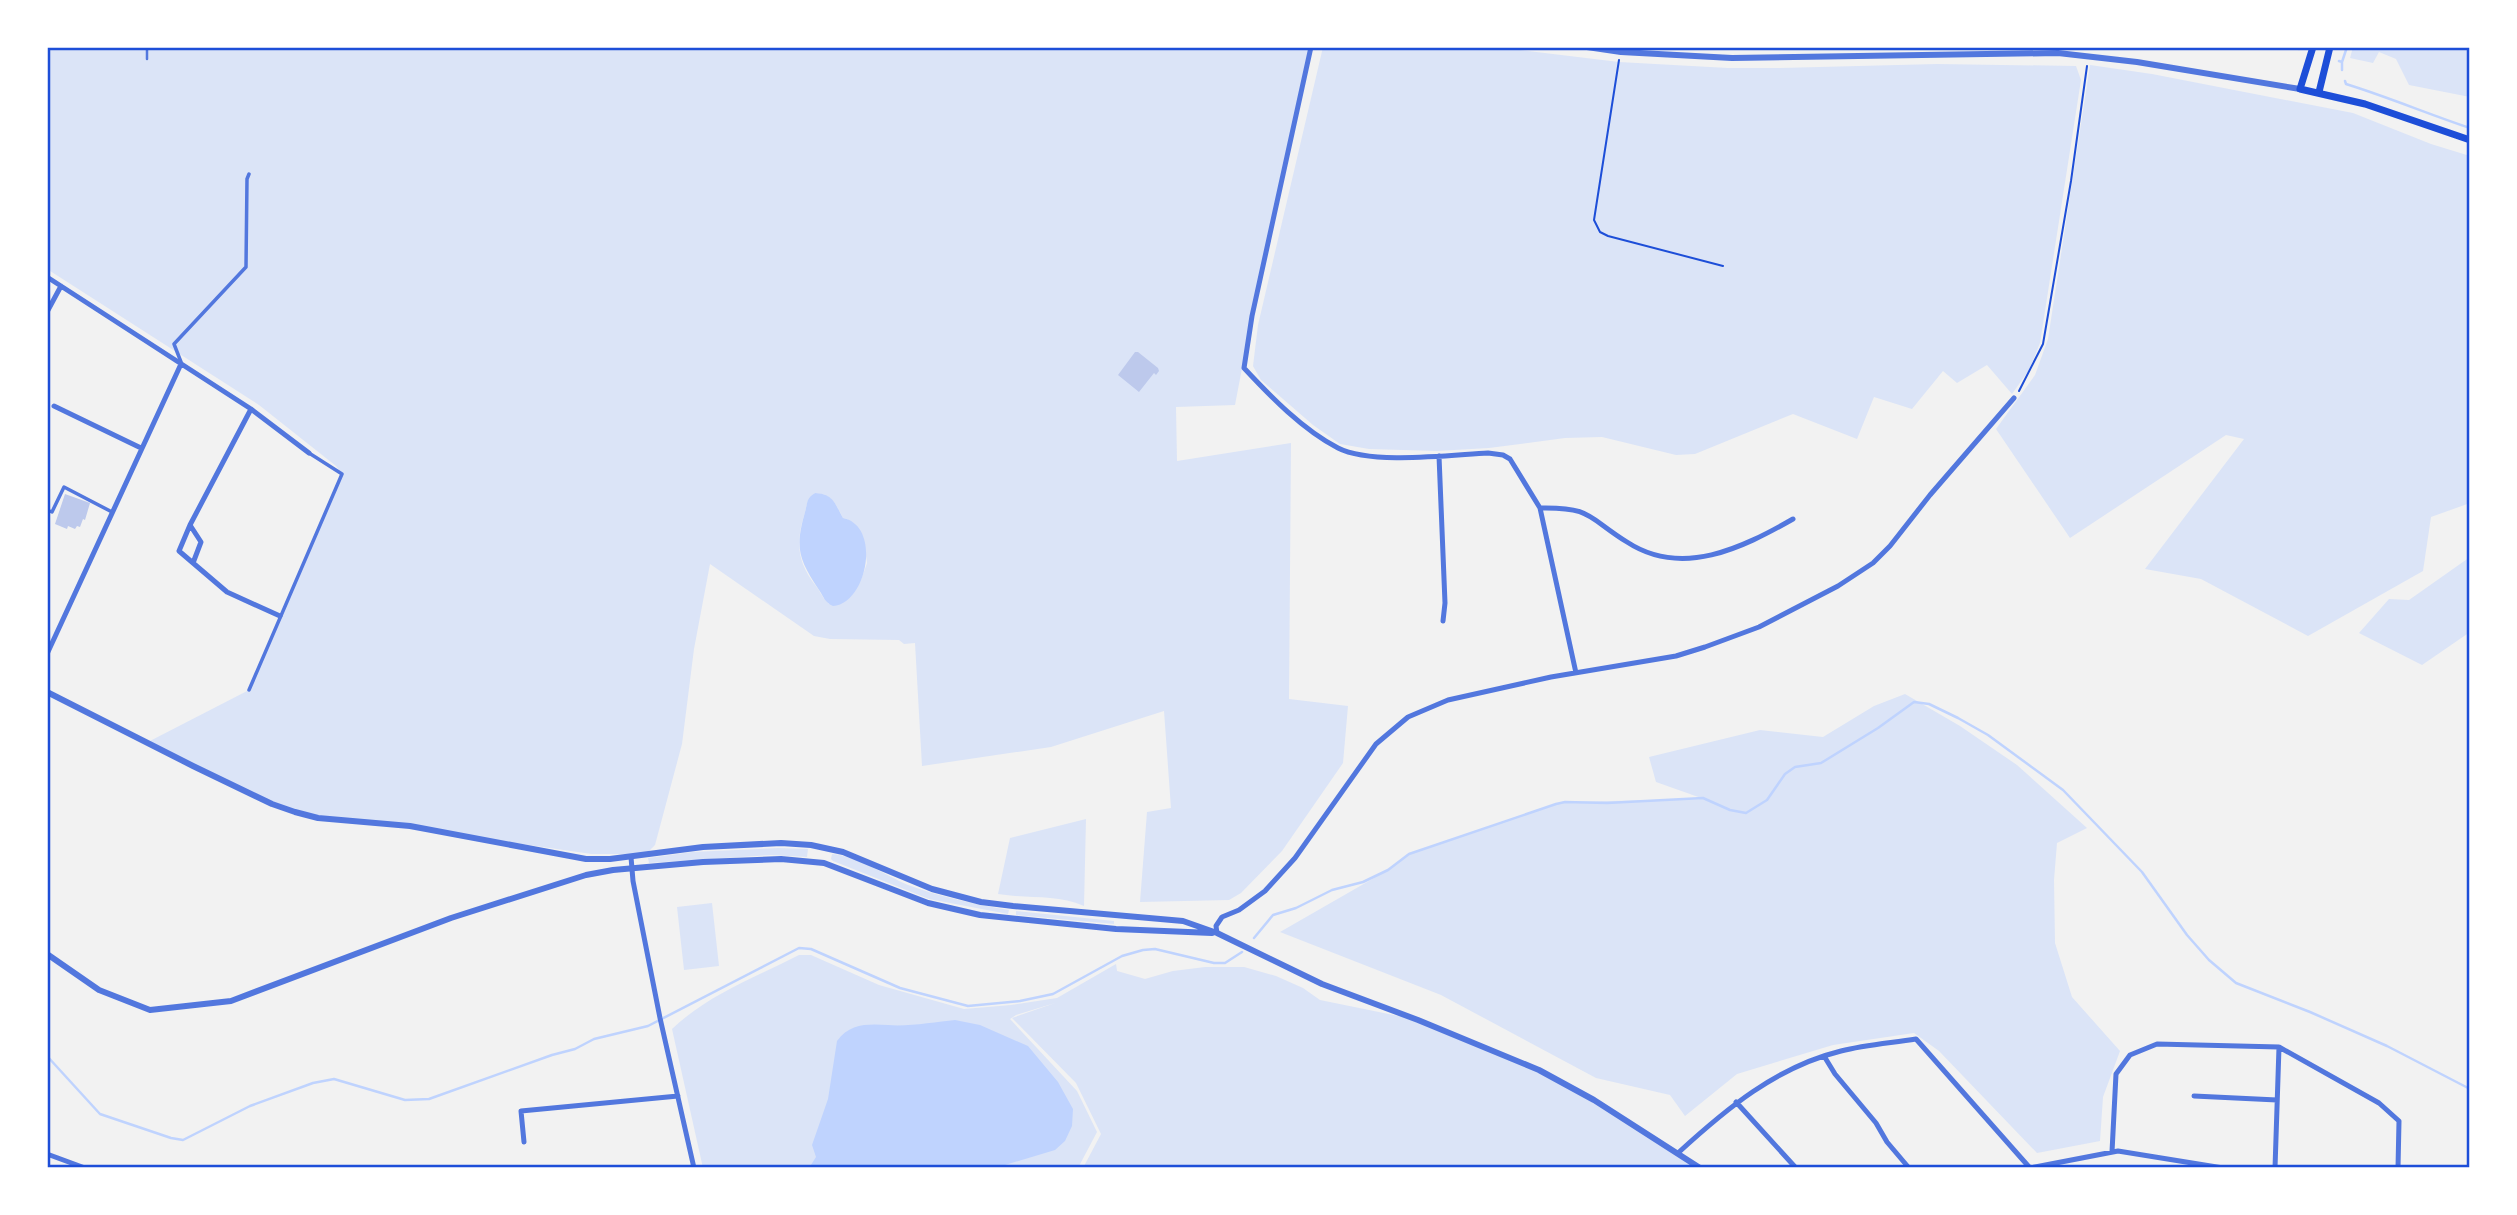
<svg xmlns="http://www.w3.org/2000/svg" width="2517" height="1215" font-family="'Public Sans',sans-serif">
  <rect width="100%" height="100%" fill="#f2f2f2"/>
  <path fill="#dbe4f7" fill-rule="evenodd" d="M47,47h1264l-59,269 -17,89 -59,2 1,54 114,-18 -2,256 59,7 -5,57 -61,88 -41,42 -12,7 -89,2 7,-90 24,-4 -7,-97 -113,36 -129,19 -7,-123 -11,1 -5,-4 -69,-1 -16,-3 -104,-72 -16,85 -12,95 -27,101 -9,9h-54l-297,-42 -149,-69 103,-53 93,-216 -6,-8 -77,-61 -212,-136zM815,493c18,1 21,12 28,25l4,1 16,17 4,27 -6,17 -10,16 -22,8c-6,-5 -8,-11 -13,-18 -20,-26 -20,-44 -11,-74 3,-9 1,-14 10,-19z
    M1323,47h172l124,15 109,6h52l157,-4 139,2 5,14 -41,263 -11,27 -17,24 -25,-29 -30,18 -14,-12 -31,38 -38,-12 -17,42 -64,-25 -98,40 -19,1 -74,-18 -37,1 -76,10 -52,3 -68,-2 -29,-5 -27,-19 -52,-45 -8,-14 5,-41z
    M2353,47h117v50l-61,-12 -13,-26 -17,-7 -6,11 -23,-5z
    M2090,65l62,9 201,39 78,31 39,12v347l-39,14 -8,54 -115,65 -107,-57 -56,-10 99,-130 -18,-4 -156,103 -74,-109 39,-54 13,-36z
    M2470,557v75l-48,33 -63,-32 30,-34 20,1z
    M1905,694l55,32 57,39 70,63 -30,15 -3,37 1,63 17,54 48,54 -17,46 -3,44 -63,12 -98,-102 -25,-18 -81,12 -96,29 -52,42 -15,-21 -74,-17 -155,-83 -161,-63 108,-62 21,-16 147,-50 9,-2 139,-3 -48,-17 -7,-25 111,-27 63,7 51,-31z
    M1086,819l-2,87c-28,-12 -56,-7 -86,-12l12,-56z
    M778,848l30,1 -1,8 -36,-2 -122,8 -1,-5 44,-6z
    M832,854c25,2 53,21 76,31 33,12 66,19 101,25l-1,4 -79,-15 -96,-38 -2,-2z
    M712,903l7,63 -35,4 -7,-63z
    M1016,911l98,10v3l-98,-9z
    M799,955h12l68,30 85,24 47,-4 46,-7 59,-34 1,7 28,8 28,-8 32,-4h39l32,9 27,12 17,12 98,20 121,50 161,98h-617l18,-34 -25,-51 -64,-65 43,-15 -39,12 -6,4 67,72 20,41 -19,36h-375l-31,-139c37,-35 82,-51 127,-74z"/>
  <path fill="#bfd3fe" d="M815,493c19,1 20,11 28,25 39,8 24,86 -10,88 -9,-4 -9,-9 -14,-16 -21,-32 -24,-42 -14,-78 3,-10 1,-14 10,-19z
    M955,1020l25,5 48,21 30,36 15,27 -1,17 -7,15 -10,9 -60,18h-186l7,-11 -4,-12 16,-46 9,-58c13,-18 31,-17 51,-16 18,2 48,-3 67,-5z"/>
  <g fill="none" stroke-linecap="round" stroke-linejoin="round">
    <path stroke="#bfd3fe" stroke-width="2.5" d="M2297,47l2,2
      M2339,61l3,1v8
      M2342,62l5,-15
      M2345,81l1,3c42,13 82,30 124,44
      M1254,938l19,-23 23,-7 36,-18 31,-8 25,-12 21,-16 147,-50 9,-2 42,1 96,-5 27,12 16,3 21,-13 18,-26 10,-7 26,-4 57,-35 36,-26 15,2 29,14 30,17 75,55 79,82 45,63 22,25 27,23 74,29 77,34 83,43
      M47,1056l53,58 71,24 12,2 67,-34 63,-23 21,-4 71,21 24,-1 123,-44 23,-6 19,-10 54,-13 151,-78 12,1 89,39 68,18 52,-5 33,-7 69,-38 21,-6 12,-1 59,14h11l17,-11"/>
  </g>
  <path fill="#bdc9ec" d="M1135,352h3l20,16 1,3 -3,4 -2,-2 -15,19 -21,-17z
    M65,494l25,9 -5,17 -2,-1 -3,8 -3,-1 -2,3 -7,-3 -1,3 -12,-5z"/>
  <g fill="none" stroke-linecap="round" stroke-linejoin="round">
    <path stroke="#1d4ed8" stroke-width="2" d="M1619,60l-25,160 6,12 8,4 115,30
      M2019,391l24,-47 28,-163 16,-115"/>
    <path stroke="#5277de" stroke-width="2.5" d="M147,59v-12"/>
    <path stroke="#5277de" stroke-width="3.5" d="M181,362l-7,-18 72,-77 1,-88 2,-5
      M47,510l5,2 12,-25 48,25
      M249,690l93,-216 -33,-21"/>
    <path stroke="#5277de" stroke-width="5" d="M1311,47l-59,269 -8,52c27,29 59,62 94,80 33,17 112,7 150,5l15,2 7,4 30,49 36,165
      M47,277l204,132 58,44
      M47,312l14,-26
      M54,406l87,42
      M251,409l-61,116 -11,26 48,41 53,24
      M1439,456l6,147 -2,18
      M1540,508c52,-1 47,9 87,34 55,36 115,6 166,-23
      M190,525l11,17 -8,21
      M47,654l134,-290
      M631,857l2,24 27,137 34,150
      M1217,933l-1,-7 6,-9 17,-7 26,-19 30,-33 81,-114 32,-27 40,-17 103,-23 125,-21 29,-9 54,-20 79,-41 35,-23 17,-17 40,-51 84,-97
      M1824,1056l11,18 41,49 11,19 22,26
      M2194,1096l83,4
      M1736,1102l60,66
      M524,1142l-3,-31 157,-15
      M2112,1152l4,-78 14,-19 27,-11 122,3 100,56 20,18 -1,47
      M1678,1153c48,-44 98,-86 163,-102 24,-6 50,-8 75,-12l114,129
      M47,1154l38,14
      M2030,1168l88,-17 105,17
      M2275,1168l4,-121"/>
    <path stroke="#5277de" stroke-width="6" d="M1587,47l34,5 111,6 326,-5 79,9 163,27
      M47,692l146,74 79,38 23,8 23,6 92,8 176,33h24l93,-12 78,-4 30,2 32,7 89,37 49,13 32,4 170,15 34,12 105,51 96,36 121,50 55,30 106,68
      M47,954l52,36 51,20 81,-9 220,-83 135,-43 27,-5 90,-8 78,-3 43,4 104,40 52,12 136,14 96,4"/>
    <path stroke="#1d4ed8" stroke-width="7" d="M2313,47l-13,42 65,15 105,36
      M2319,92l11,-45"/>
  </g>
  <rect width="2517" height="1215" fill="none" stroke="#ffffff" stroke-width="98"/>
  <rect x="49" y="49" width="2419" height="1117" fill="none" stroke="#1d4ed8" stroke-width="2.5"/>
</svg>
